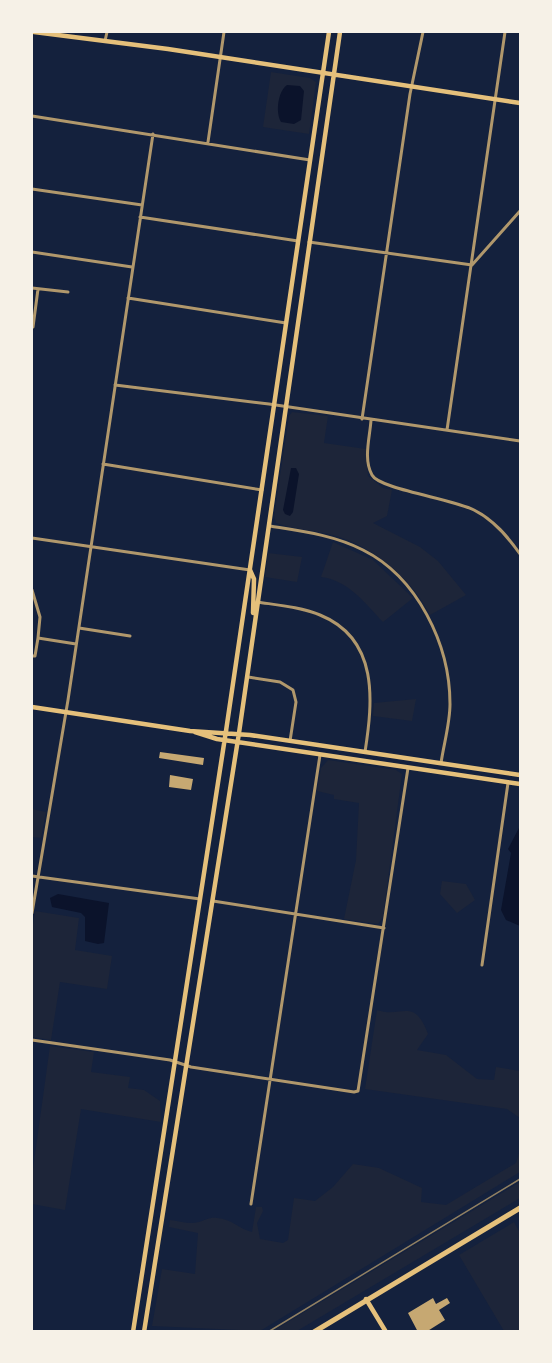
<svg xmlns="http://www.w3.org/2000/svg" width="552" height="1363" font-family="'Noto Serif',serif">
  <rect width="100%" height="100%" fill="#14213d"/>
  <path fill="#1d2539" d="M271,72l39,6 6,4 -7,52 -46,-7z
    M292,412l36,4 -4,27 42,6 2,27 15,12 9,2 -5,26 -14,7 47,24 18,14 28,34 -36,20c-19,-37 -55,-67 -94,-79 -20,-6 -41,-6 -60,-13l-2,-7 15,-100z
    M333,542l40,18 40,38 -30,24c-18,-19 -35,-42 -62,-45z
    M268,553l34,4 -5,25 -32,-5z
    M416,699l-4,22 -39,-5 1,-13z
    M328,760l68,10 6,4 -19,143 -5,7 -34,-5 12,-59 3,-57 -25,-4v-4l-17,-4 4,-23z
    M32,809l14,3 -5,26 -9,-1z
    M442,881l24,3 9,16 -18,13 -17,-19z
    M35,911l44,7 -4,32 37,6 -5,33 -47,-7 -9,58 -19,-3v-106z
    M377,1010c24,9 37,-14 51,24l-11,16 29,5 31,24 17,1 2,-13 24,4v47l-13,-9 -142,-20z
    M50,1046l44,6 -3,20 39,5 -2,11 16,2 16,11 1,21 -80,-13 -16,101 -33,-6v-28z
    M520,1150v22l-260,159 -108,-5 10,-57 33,5 3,-41 -29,-6 1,-7c9,1 20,5 29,2 7,-2 11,-5 18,-4 15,1 22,11 35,14l4,-25h6l1,4 -6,12 3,16 23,4 5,-3 6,-42 21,3 18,-14 20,-23 26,4 43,20 -1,14 25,3 70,-42z
    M520,1182v16l-223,133h-24z
    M514,1222l6,11v98h-16l-45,-76z"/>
  <path fill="#0b132b" d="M287,85l13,1 4,5 -3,29 -7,4 -13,-2c-6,-9 -3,-31 6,-37z
    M291,468h5l3,6 -6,38 -3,4 -5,-2 -2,-4z
    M520,826v100l-14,-6 -5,-10 10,-57 -3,-4z
    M58,894l51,9 -5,40 -6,1 -13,-3v-24l-4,-4 -29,-6 -2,-9z"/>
  <path fill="#c6a872" d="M160,752l44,6 -1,7 -44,-7z
    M170,775l23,4 -2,11 -22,-3z
    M433,1298l3,6 11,-6 3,5 -11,7 6,10 -19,12h-8l-10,-19z"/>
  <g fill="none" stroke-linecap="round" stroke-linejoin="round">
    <path stroke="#b1986c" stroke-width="3" d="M105,41l2,-9
      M32,116l278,44
      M208,142l16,-110
      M32,189l110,16
      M140,217l158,24
      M309,242l163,23 48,-54
      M32,252l100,15
      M32,288l36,4
      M128,298l158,25
      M33,327l5,-38
      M115,385l154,19 251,37
      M362,419l48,-325 13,-62
      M371,420c-1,17 -8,39 1,55 7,14 81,24 102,35 20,10 34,27 46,44
      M447,430l58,-398
      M103,464l159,26
      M270,526c31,5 64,9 93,24 54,27 87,94 87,154 0,19 -6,39 -9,59
      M32,538l218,32
      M32,590l8,27 -2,21
      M257,602c20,3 44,5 63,13 59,24 53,86 45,137
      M79,628l51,8
      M32,656h3l3,-18 38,6
      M248,677l32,5 13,8 3,12 -6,39
      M32,876l168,23
      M213,901l171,27
      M32,913l36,-213 85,-566
      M482,965l26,-182
      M32,1040l138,20 21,7 163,25 4,-1 50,-323
      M251,1204l69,-449"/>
    <path stroke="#e5c07b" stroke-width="4.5" d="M34,32l134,17 352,54
      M250,570l4,9 -1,34
      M226,731l103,-699
      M239,733l101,-701
      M366,1299l20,33"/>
    <path stroke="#e5c07b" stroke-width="4.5" d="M32,707l158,24 60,4 270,40
      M195,732l22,7 303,45
      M133,1332l93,-601
      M144,1332l95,-599"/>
    <path stroke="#e5c07b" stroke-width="5" d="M314,1332l206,-124"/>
    <path stroke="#918062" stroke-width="1.5" d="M268,1332l252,-153"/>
  </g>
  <rect width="552" height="1363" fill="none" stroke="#f6f1e7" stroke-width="66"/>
</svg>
